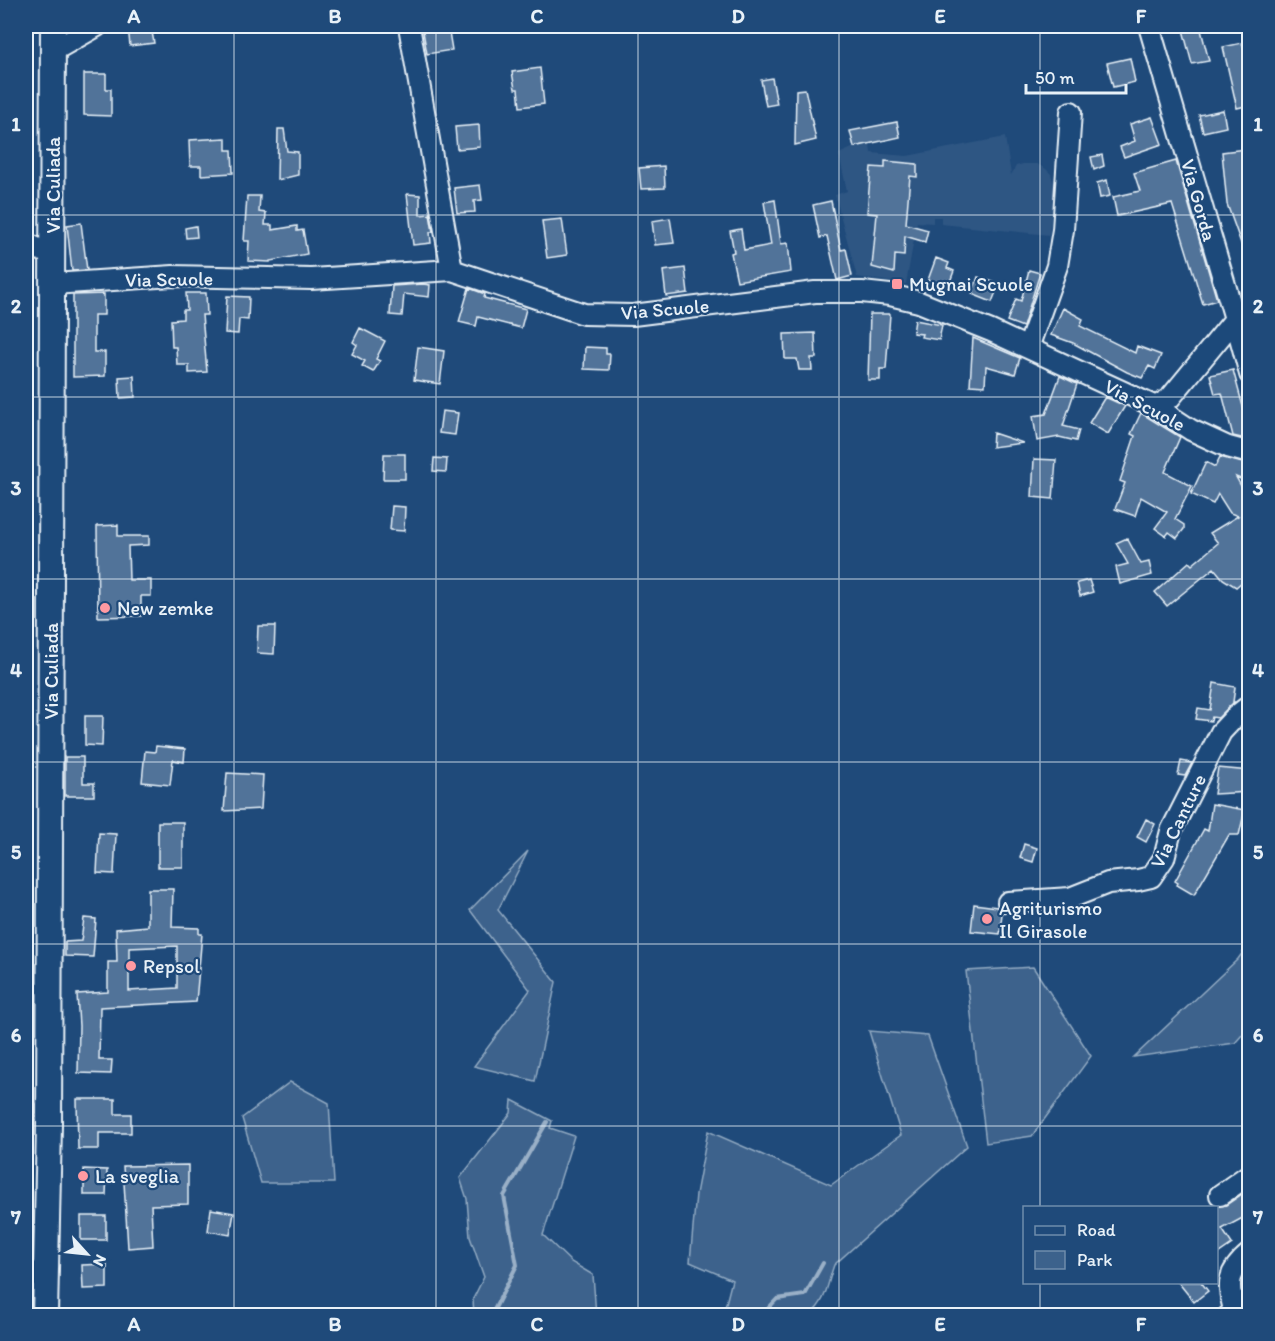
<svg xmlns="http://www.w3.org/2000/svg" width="1275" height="1341" font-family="Itim,sans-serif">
  <rect width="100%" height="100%" fill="#1f4a7a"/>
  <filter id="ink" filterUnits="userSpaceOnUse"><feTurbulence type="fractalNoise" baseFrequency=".0167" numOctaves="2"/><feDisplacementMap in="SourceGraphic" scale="12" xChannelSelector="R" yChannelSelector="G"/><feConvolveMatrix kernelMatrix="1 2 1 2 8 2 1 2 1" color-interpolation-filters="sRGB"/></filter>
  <g filter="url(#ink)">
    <path fill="#2e5683" d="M1005,137l6,38 5,-9 7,-2h14l9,5 5,5 4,14 -6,47 -108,-11v-7h-8v6l-16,-1 -11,62 -49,-7 -22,-82 12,-4 -8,-37 15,-7 16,-3 1,9 36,3z"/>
    <path fill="#3c628c" stroke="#92aac2" stroke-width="1.5" d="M528,851l-30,59 58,72 -21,99 -61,-15 56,-76 -60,-80z
      M1249,944v83l-14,16 -101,14 104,-98z
      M1033,967l58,89 -59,80 -46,7 -20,-172z
      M869,1031l59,5 39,110 -133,119c-7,19 -7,36 -24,50h-87l9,-35 -42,-18 6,-68 12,-63 123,54 70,-50z
      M290,1082l39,21 5,80h-73l-19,-65z
      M512,1100l40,21 -2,7 24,8 -31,99 28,27 22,13 3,40h-122l-1,-16 11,-22 -14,-40 -3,-38 -7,-21 51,-65z"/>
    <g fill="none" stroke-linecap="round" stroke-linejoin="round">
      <path stroke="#9ab0c7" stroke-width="4" d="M491,1316l26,-51 -13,-69 43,-74
        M761,1316l16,-17 28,-4 18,-32"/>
    </g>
    <path fill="#517399" stroke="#e8f1f8" stroke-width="1.5" fill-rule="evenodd" d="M128,26h23l3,17 -24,3z
      M422,26h26l4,24 -25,4z
      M1182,26h18l9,35 -17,3z
      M1242,43l8,23v39l-13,3 -14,-61z
      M1130,58l5,24 -22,5 -6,-24z
      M540,68l4,36 -24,3 -2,-18h-3l-3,-17z
      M84,74h22v15h5v27l-27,-1z
      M772,78l5,26 -11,2 -5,-26z
      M805,89l11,51 -21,5 1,-55z
      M1223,110l3,17 -23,5 -4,-17z
      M1152,117l10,27 -38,13 -4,-10 15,-6 -5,-17z
      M897,122l3,15 -46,10 -4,-16z
      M479,125l1,22 -23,2 -2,-22z
      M278,129h6l3,22 11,1v23l-21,5z
      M226,138v12h6l1,23 -32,2v-9h-11l-1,-26z
      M1245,149l5,44v69l-2,1 -21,-59 -5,-52z
      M1102,155l2,11 -10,4 -3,-13z
      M885,161l32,3v13l-7,-1 -4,48 22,6 -3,12 -20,-6 -1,20 -9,-1 -1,18 -22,-6 5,-53 -10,-1 4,-46 14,1z
      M1176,161l41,139 -14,4 -31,-100 -55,12 -4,-19 27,-6 -6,-18z
      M664,166l1,22 -24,1 -2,-21z
      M1107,180l3,16 -10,2 -3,-15z
      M480,185l2,15 -8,1 1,11 -18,1 -3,-25z
      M407,194l13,1v20l10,-1 3,18h-3l1,11 -18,2z
      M247,196h13l-1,16 7,1 -1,12h7v5l25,-4v5l6,-1 4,24 -37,7v1l-22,-1 1,-20h-5z
      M775,200l6,44 7,-1 3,29 -54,9 -6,-28 3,-1 -4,-21 11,-2 3,21 27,-5 -7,-43z
      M831,201l10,49 5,-1 6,27 -15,4 -10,-44 -7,2 -7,-33z
      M670,218l4,25 -19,2 -3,-24z
      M562,219l5,36 -20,3 -5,-37z
      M81,223l6,47 -15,1 -5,-46z
      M196,226l1,11 -11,1 -1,-10z
      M936,258l13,5 -2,5 7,3 -6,16 -20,-7z
      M685,268l3,25 -22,3 -3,-25z
      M1029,270l11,3 -17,54 -16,-6 9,-22 5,2z
      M978,277l21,7 -7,18 -20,-8z
      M423,284l7,1 -1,12 -25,-3 -2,22 -12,-1 2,-29z
      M469,288l16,6 -1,4 42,11 -5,19 -43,-11 -2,9 -17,-4z
      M186,293h20l1,22h-5l5,57 -18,1v-8h-12l-1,-18h-4l-1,-27 12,-1v-9h4z
      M104,294v21h-10v37h11v24l-32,1v-82z
      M227,296l22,1 -1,23 -9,-1 -1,15 -13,-1z
      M1063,308l20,11 -3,7 55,27 2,-7 24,9 -6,14 -6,-3 -7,12 -15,-6 -54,-29 -22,-8z
      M870,314h20l-4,55h-6v11h-12z
      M915,320l27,5 -3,15 -18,-3 1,-3 -9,-1z
      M360,328l25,13 -9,18 4,2 -7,11 -11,-6 3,-5 -13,-7 5,-9 -4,-3z
      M815,333l1,25h-5l1,12h-13l-2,-11h-12l-1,-25z
      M973,338l47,20 -5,16 -29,-8 -1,20 -15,-1z
      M418,347l26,4 -4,33 -26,-4z
      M585,347l21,1v6h4l-1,16 -25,-1z
      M1233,370l17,62v8l-17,-4 -11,-43 -7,1 -5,-19z
      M134,376l1,21 -15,1 -1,-21z
      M1060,376l17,8 -14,42 16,4 -3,11 -17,-4 -22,4 -4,-25 13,-2z
      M1105,397l20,9 -17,28 -19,-11z
      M442,411l16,2 -3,22 -16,-2z
      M1141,413l39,24 -15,35 27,14 -17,33 9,6v4l-7,9 -8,-6 -3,4 -11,-8 12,-16 -26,-15 -6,19 -20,-7 10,-26 -5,-2 15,-45 -4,-2z
      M993,433l30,10 -31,4z
      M384,454h21v25h-22z
      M1220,457l30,8v18l-14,-6 14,25v73l-14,12 -13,-8 -9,-11 -47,38 -12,-14 34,-30 3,3 26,-22 -8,-10 28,-17 -8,-3 -12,-19 -5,10 -22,-10 15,-32 9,5z
      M434,458l13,1 -1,13 -13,-1z
      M1034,459l22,1 -3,39 -21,-2z
      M392,506l13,1 -1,24 -14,-1z
      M118,525v11h31v9l-21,1 1,34h22v16h-10v20l-43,1 -1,-91z
      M1127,538l14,26 8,-2 3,13 -32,9 -4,-17 12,-3 -12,-21z
      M1089,580l4,12 -13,4 -3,-13z
      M258,626h17l-1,28 -17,-1z
      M1214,683l21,4 -2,15h1l-16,16 -6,-1 -1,4 -15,-2 2,-11 12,2z
      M85,716h18l-1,30 -17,-1z
      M156,746l29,3 -1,13 -11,-2 -3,25 -28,-3 3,-31 10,1z
      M65,757h18v26h11v13h-29z
      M1181,761l11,2 -7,13 -7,-1z
      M1218,768l32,3v21l-36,2z
      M227,773l36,2 -2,34 -37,2z
      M1212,804l33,6 -6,25h-10l-35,60 -17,-10 1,-2 -3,-2 29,-52 4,2z
      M1146,819l9,5 -9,18 -9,-5z
      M158,822h25v45h-25z
      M99,833l17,1 -2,40 -17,-1z
      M1024,844l13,4 -4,14 -13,-4z
      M148,889h25l-1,38 27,1v6h3l-6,68 -96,5 -1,53h13l-1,14 -33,-1 1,-47 -2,-32 31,-2v-30h9l-1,-33 32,-3zM177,946v42l-48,3v-43z
      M974,904l23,3 5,6 -2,21 -29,-3z
      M84,918l12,1 -3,38 -28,-1v-14l16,-1z
      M77,1099h38v15h16v19h-32v16h-21z
      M188,1165v39l-37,1 2,41 -25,2 -5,-82z
      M84,1169l23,1 -1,25h-22z
      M1248,1190l2,4v20l-28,15 10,15 -16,11v-49l10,-1z
      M211,1209l23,4 -4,22 -22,-4z
      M81,1216h25v24h-25z
      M107,1264v24l-24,1 -1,-24z
      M1178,1282h23l7,9 -14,11z"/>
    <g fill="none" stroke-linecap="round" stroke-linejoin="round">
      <defs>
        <path id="minor" d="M409,26l43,244
          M1149,26l86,293 15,55
          M53,51l44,-25
          M26,243l27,13
          M53,284l120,-8 138,3 141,-9 132,44 49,1 182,-23h47l28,3 29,7 72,29 165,76 35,23 37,17 22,6
          M1028,348l29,-82 6,-36 8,-118
          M1156,407l14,-9 65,-79
          M1008,902l62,-4 38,-15 30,-3 13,-3 13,-19 7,-27 50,-99 15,-16 14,-11
          M1220,1195l30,-21
          M1234,1310c-7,-27 -7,-38 16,-57
          M1228,1316l22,-19"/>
        <path id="major" d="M45,1316l4,-191 4,-1099"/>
      </defs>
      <use href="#minor" stroke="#e8f1f8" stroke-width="24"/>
      <use href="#major" stroke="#e8f1f8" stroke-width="28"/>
      <use href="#minor" stroke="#1f4a7a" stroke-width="20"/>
      <use href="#major" stroke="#1f4a7a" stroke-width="24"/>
    </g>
  </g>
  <path fill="none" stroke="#e8f1f8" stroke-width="1.5" stroke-opacity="0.55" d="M234,26v1290M436,26v1290M638,26v1290M839,26v1290M1040,26v1182M26,215h1224M26,397h1224M26,579h1224M26,762h1224M26,944h1224M26,1126h1224M1040,1282v34"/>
  <g fill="#ff9aa2" stroke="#1f4a7a" stroke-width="2">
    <rect x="891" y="278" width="12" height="12" rx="3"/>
    <circle cx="105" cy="608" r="6"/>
    <circle cx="987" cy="919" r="6"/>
    <circle cx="131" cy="966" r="6"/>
    <circle cx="83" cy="1176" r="6"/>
  </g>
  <g text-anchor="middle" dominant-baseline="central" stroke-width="4.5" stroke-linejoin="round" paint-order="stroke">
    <g font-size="20" fill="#e8f1f8" stroke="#1f4a7a">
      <text transform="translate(53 185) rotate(-90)">Via Culiada</text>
      <text transform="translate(1199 200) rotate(74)">Via Gorda</text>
      <text transform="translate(169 279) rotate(-1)">Via Scuole</text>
      <text transform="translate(665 309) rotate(-5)">Via Scuole</text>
      <text transform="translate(1145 405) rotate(28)">Via Scuole</text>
      <text transform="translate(51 671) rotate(-90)">Via Culiada</text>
      <text transform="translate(1178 821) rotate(-64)">Via Canture</text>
    </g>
    <g font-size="20" fill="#e8f1f8" stroke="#1f4a7a" text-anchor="start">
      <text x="909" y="284">Mugnai Scuole</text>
      <text x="117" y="608">New zemke</text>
      <text x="999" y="908">Agriturismo<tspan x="999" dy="23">Il Girasole</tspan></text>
      <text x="143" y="966">Repsol</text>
      <text x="95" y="1176">La sveglia</text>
    </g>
  </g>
  <rect width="1275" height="1341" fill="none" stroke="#1f4a7a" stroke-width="66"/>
  <rect x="1023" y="1206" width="195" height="78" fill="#1f4a7a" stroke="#6f8dac" stroke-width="1.5"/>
  <rect x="1035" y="1226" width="30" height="9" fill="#1f4a7a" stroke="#6f8dac" stroke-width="1.5"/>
  <text x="1077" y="1236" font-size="18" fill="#e8f1f8">Road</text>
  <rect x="1035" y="1251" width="30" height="18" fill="#3c628c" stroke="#6f8dac" stroke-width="1.5"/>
  <text x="1077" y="1266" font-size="18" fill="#e8f1f8">Park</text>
  <g transform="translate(87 1254) rotate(117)" stroke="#1f4a7a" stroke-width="4.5" paint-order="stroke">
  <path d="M0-4.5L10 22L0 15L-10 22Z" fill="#e8f1f8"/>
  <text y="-9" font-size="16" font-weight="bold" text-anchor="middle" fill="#e8f1f8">N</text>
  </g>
  <path d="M1026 84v9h100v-9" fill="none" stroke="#e8f1f8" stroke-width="3"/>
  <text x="1035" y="84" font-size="18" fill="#e8f1f8" stroke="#1f4a7a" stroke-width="4.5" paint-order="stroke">50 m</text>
  <rect x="33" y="33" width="1209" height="1275" fill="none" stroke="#e8f1f8" stroke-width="2"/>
  <g font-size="20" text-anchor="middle" font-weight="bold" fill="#e8f1f8">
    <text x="134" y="23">A</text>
    <text x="335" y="23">B</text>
    <text x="537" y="23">C</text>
    <text x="738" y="23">D</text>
    <text x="940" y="23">E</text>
    <text x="1141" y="23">F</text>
    <text x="16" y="131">1</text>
    <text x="1258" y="131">1</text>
    <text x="16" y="313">2</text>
    <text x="1258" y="313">2</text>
    <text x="16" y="495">3</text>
    <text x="1258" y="495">3</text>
    <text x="16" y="677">4</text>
    <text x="1258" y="677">4</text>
    <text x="16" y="859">5</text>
    <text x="1258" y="859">5</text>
    <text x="16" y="1042">6</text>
    <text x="1258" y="1042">6</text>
    <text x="16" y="1224">7</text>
    <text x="1258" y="1224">7</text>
    <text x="134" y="1331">A</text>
    <text x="335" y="1331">B</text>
    <text x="537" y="1331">C</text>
    <text x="738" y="1331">D</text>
    <text x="940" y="1331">E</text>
    <text x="1141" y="1331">F</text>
  </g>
</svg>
